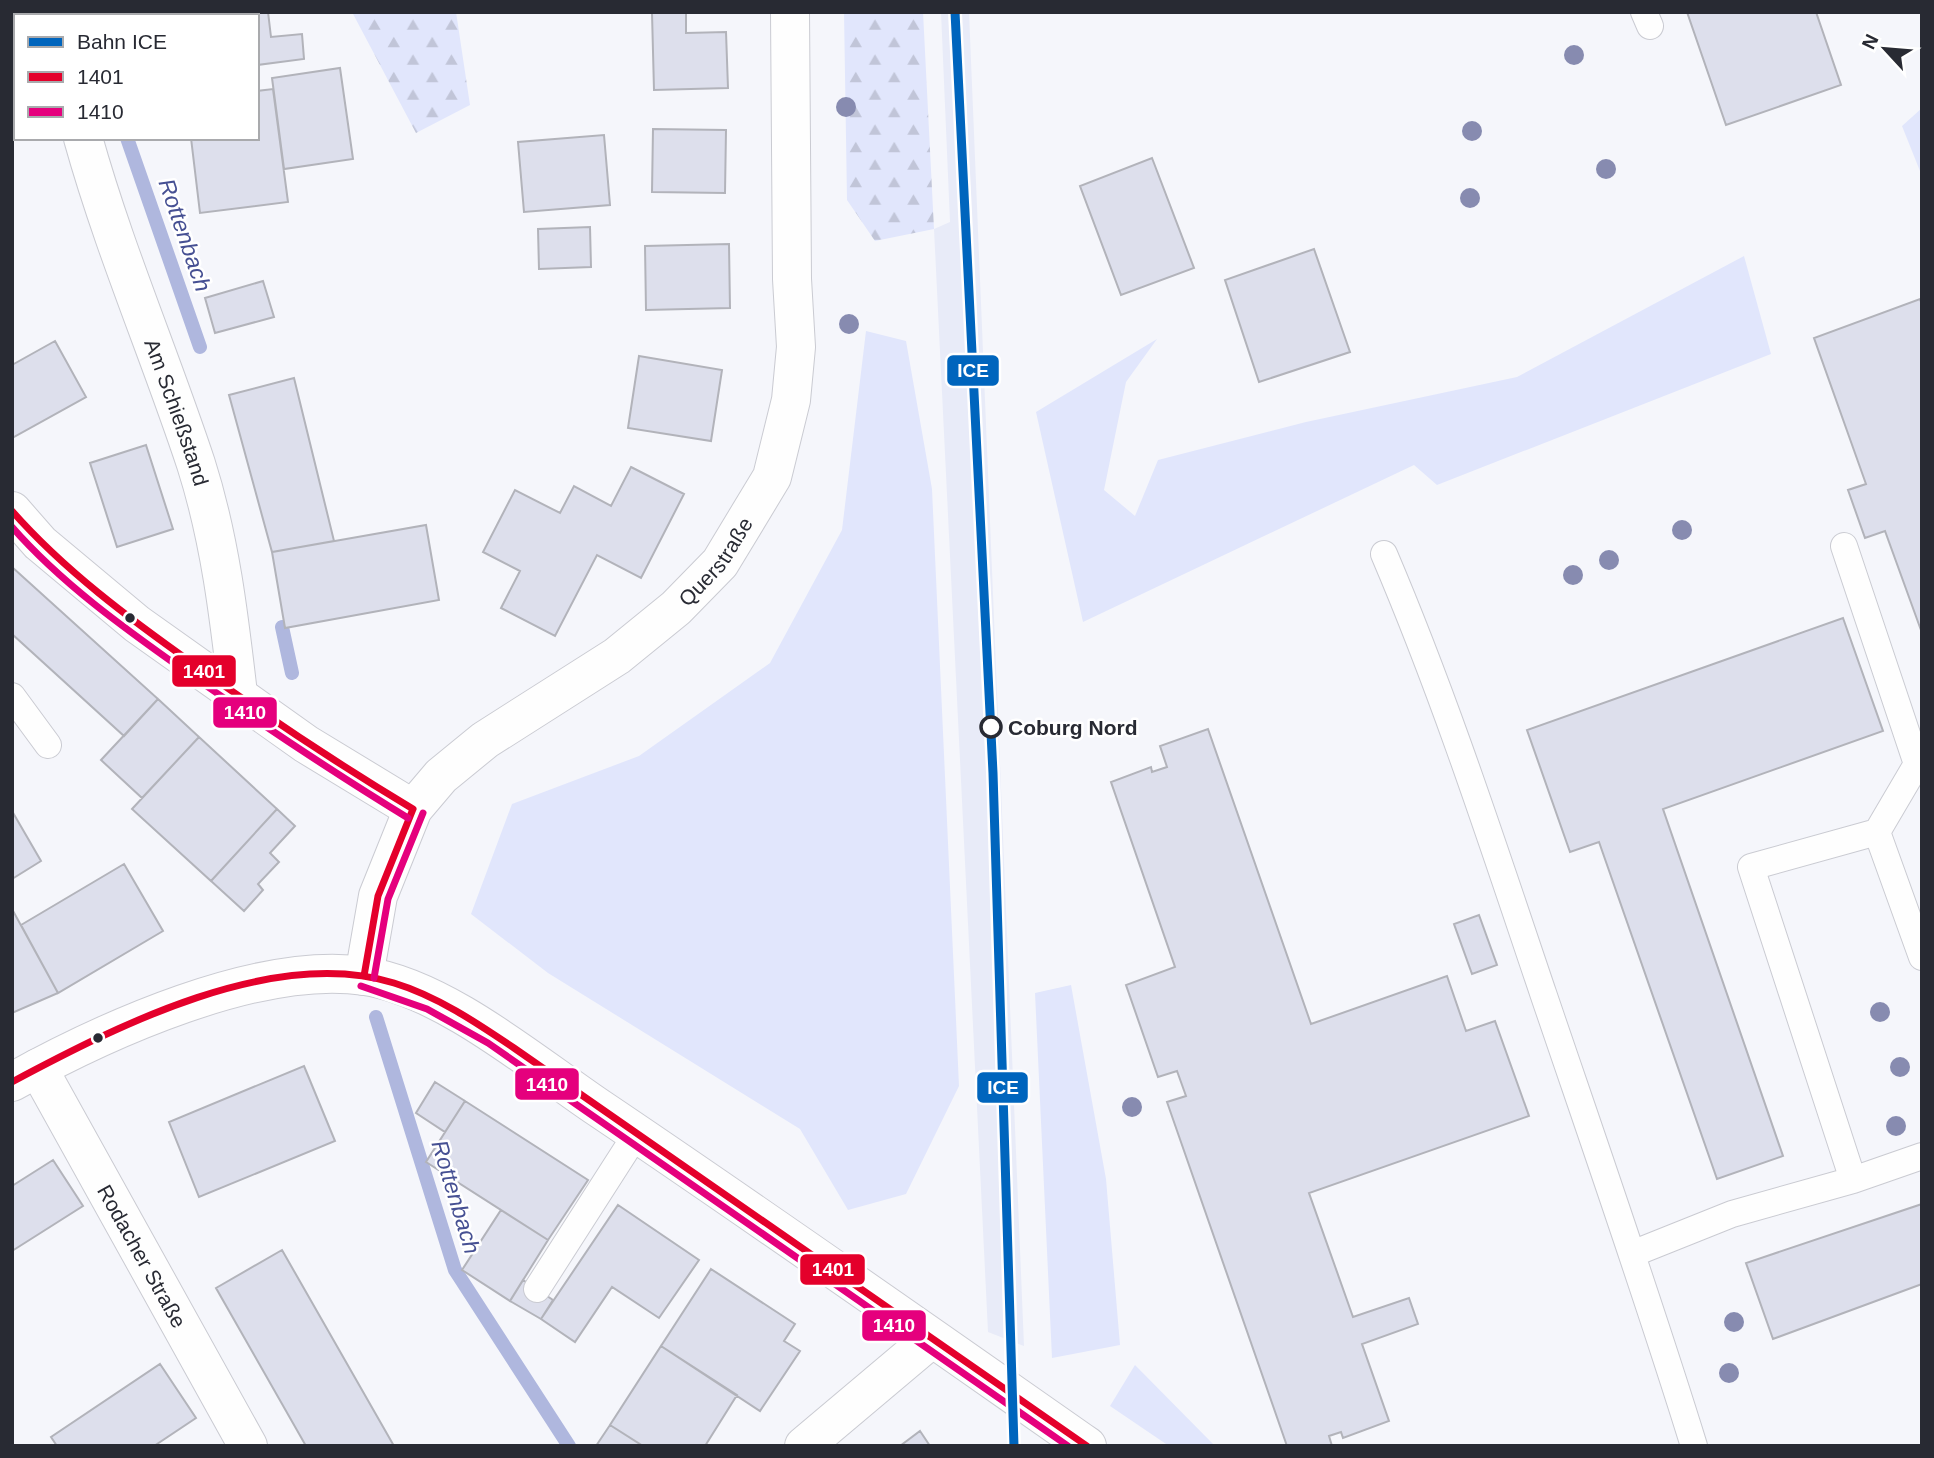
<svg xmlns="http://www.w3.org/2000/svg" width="1934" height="1458" font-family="Arial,sans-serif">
  <defs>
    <pattern id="forest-firs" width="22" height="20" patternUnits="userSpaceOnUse" patternTransform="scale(1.75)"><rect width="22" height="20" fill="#e1e6fc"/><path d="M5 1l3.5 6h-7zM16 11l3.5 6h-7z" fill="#c1c5d8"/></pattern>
  </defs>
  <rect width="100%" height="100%" fill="#f5f6fb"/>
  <path fill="#e8ebf8" d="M941,12h28l55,1334 -36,-14 -54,-1103 16,-7z"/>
  <path fill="#e1e6fc" d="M1922,108v68l-20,-50z
    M1744,256l27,98 -334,131 -23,-20 -331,157 -47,-210 121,-73 -31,43 -22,108 31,26 23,-56 148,-38 211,-45z
    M866,331l40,10 26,148 27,597 -53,108 -58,16 -48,-81 -252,-156 -77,-59 41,-110 127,-48 131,-93 72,-133z
    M1071,985l35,194 14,166 -68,13 -17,-365z
    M1135,1365l80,81h-46l-59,-40z"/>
  <path fill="url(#forest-firs)" d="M352,12h104l14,93 -54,28z
    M844,12h79l11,217 -59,12 -28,-41z"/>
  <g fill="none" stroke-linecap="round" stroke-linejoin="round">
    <path stroke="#afb7de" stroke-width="14" d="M89,12l1,4
      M127,138l73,209
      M282,627l10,46
      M376,1017l79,253 114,176"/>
  </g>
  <path fill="#dddfec" stroke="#b2b3ba" stroke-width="2" d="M239,12h29l3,25 31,-3 2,25 -47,6v-49h-18z
    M686,12v21l40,-1 2,56 -74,2 -2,-77z
    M1687,12h129l25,73 -115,40z
    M340,68l13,91 -69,10 -12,-91z
    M273,89l15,113 -88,11 -9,-75h66v-47z
    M653,129l73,1 -1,63 -73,-1z
    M604,135l6,70 -86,7 -6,-70z
    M1152,158l42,110 -73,27 -41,-109z
    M590,227l1,40 -52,2 -1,-40z
    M729,244l1,64 -84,2 -1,-64z
    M1314,249l36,103 -91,30 -34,-102z
    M263,281l11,36 -59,16 -10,-35z
    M1920,299l2,6v328l-37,-102 -20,7 -17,-48 18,-6 -52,-146z
    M55,341l31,56 -74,41v-73z
    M639,356l83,14 -11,71 -83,-13z
    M294,378l40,163 -62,11 -43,-157z
    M146,445l27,84 -56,18 -27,-84z
    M631,467l53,27 -43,84 -44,-23 -42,81 -54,-28 19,-37 -37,-19 32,-62 45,23 14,-27 37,20z
    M426,525l13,75 -154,28 -13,-76z
    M12,567l146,132 -34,37 -112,-102z
    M1843,618l40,113 -220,78 120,347 -66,23 -118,-337 -29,10 -43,-122z
    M158,699l41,38 -57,61 -41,-38z
    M1208,729l103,295 136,-48 19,55 29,-10 34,95 -220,77 44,124 56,-19 9,26 -56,20 27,77 -46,17 -2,-6 -12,4 3,10h-45l-120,-344 19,-6 -9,-25 -19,6 -32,-92 49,-18 -64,-185 40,-15 1,5 15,-5 -7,-21z
    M199,737l78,72 -66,72 -79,-72z
    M277,809l18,17 -25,27 9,9 -21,22 5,6 -19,21 -33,-30z
    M12,811l29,50 -29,18z
    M124,864l39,67 -105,62 -37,-68z
    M12,909l46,84 -46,20z
    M1479,915l18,50 -25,9 -18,-50z
    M304,1066l31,75 -136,56 -30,-75z
    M435,1082l30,19 -20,31 -29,-19z
    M465,1101l123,79 -40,60 -122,-78z
    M53,1160l30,46 -71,45v-65z
    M1922,1204v80l-149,55 -27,-76z
    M618,1205l81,55 -40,58 -47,-31 -37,55 -34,-23z
    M501,1210l47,30 -38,61 -48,-31z
    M282,1250l112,196h-88l-90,-158z
    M711,1269l84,55 -11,17 16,10 -40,60 -99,-65z
    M523,1280l30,20 -12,19 -31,-18z
    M661,1346l76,49 -32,51h-62l-33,-21z
    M160,1364l36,54 -42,28h-97l-6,-9z
    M610,1425l33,21h-47z
    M920,1431l10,15h-30z"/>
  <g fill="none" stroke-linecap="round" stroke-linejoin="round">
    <defs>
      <path id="service" d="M1644,12l6,14
        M1844,546l73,218 -40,68 45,125
        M1384,554c61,143 109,291 159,439 51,150 104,301 151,453
        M12,696l36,49
        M1853,1180l-102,-313 126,-35
        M1632,1254l100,-40 121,-34 69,-24
        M537,1289l100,-156"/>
      <g id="minor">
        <path d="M53,12v4"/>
        <path id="s1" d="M83,138c31,111 77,217 113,326 24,75 33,152 42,230"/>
        <path d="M12,511l28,32 97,81 169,120 107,65"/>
        <path id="s2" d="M364,976l14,-80 35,-87 28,-33 44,-36 132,-84 59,-48 44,-45 52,-86 19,-77 5,-53 -4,-68 -2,-267"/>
        <path id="s3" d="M38,1068l210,378"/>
        <path d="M804,1446l127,-107"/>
      </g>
      <path id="tertiary" d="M12,1082c92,-51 247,-122 353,-106 78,12 165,85 231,130 165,111 328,226 491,340"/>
    </defs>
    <use href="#service" stroke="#cacbd2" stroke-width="28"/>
    <use href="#minor" stroke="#cacbd2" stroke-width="40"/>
    <use href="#tertiary" stroke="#cacbd2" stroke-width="40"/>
    <use href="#service" stroke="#fefefe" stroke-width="26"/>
    <use href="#minor" stroke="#fefefe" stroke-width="38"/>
    <use href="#tertiary" stroke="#fefefe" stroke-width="38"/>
    <defs>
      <path id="bus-1" d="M12,511c53,60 118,108 183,154 71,51 143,99 218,144
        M364,976l14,-80 35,-87
        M12,1082c105,-56 261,-136 382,-99 43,13 83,40 120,65l573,398"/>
      <path id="bus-2" d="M12,527c49,56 112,101 173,144 73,51 146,100 223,147
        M374,978l14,-79 35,-86
        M361,986l66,23 61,34 580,403"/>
    </defs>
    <use href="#bus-1" stroke="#fff" stroke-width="12"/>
    <use href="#bus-2" stroke="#fff" stroke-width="12"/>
    <use href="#bus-1" stroke="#e4002b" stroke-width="7"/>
    <use href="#bus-2" stroke="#e5007d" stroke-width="7"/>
    <defs>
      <path id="rail-1" d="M955,12l38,761 21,673"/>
    </defs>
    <use href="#rail-1" stroke="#fff" stroke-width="14"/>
    <use href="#rail-1" stroke="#0065bd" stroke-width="9"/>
  </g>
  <g fill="#878bb0">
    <circle cx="1574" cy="55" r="10"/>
    <circle cx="846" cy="107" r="10"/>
    <circle cx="1472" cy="131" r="10"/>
    <circle cx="1606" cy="169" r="10"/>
    <circle cx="1470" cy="198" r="10"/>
    <circle cx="849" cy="324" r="10"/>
    <circle cx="1682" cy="530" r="10"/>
    <circle cx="1609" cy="560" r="10"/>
    <circle cx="1573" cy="575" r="10"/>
    <circle cx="1880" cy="1012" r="10"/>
    <circle cx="1900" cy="1067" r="10"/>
    <circle cx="1132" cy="1107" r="10"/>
    <circle cx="1896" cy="1126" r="10"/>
    <circle cx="1734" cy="1322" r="10"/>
    <circle cx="1729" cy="1373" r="10"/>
  </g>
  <g fill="#282a33" stroke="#fff" stroke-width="2.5">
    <circle cx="130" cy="618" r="6"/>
    <circle cx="98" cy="1038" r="6"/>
  </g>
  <circle fill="#fff" stroke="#282a33" stroke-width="3.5" cx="991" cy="727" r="10"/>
  <g text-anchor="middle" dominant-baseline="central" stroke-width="5" stroke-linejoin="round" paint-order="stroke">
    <g font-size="21" fill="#282a33" stroke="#fff">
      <text stroke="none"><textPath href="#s1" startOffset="290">Am Schießstand</textPath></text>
      <text stroke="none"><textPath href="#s2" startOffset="569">Querstraße</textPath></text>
      <text stroke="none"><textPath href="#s3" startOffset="215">Rodacher Straße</textPath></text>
    </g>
    <g font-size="21" font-weight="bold" fill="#282a33" stroke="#fff" text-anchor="start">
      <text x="1008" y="727">Coburg Nord</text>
    </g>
    <g font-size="23" font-style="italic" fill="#465093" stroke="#fff">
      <text transform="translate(185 235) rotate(71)">Rottenbach</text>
      <text transform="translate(456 1197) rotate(73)">Rottenbach</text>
    </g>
  </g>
  <g stroke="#fff" stroke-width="2.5">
    <rect x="946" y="354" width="54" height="33" rx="7" fill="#0065bd"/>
    <rect x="171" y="654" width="66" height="34" rx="7" fill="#e4002b"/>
    <rect x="212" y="696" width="66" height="33" rx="7" fill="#e5007d"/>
    <rect x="514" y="1067" width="66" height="34" rx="7" fill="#e5007d"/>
    <rect x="976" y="1071" width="53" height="33" rx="7" fill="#0065bd"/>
    <rect x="799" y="1253" width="67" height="33" rx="7" fill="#e4002b"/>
    <rect x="861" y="1309" width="66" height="33" rx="7" fill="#e5007d"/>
  </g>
  <g font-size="19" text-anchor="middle" font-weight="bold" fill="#fff">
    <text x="973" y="377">ICE</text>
    <text x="204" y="678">1401</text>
    <text x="245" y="719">1410</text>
    <text x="547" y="1091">1410</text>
    <text x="1003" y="1094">ICE</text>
    <text x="833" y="1276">1401</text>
    <text x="894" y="1332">1410</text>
  </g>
  <rect width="1934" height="1458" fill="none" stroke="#282a33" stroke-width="28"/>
  <rect x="14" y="14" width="245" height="126" fill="#ffffff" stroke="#a9aaad" stroke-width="2"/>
  <rect x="28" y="37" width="35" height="10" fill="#0065bd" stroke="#a9aaad" stroke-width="2"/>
  <text x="77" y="49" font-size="21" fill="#282a33">Bahn ICE</text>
  <rect x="28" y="72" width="35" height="10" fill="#e4002b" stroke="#a9aaad" stroke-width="2"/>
  <text x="77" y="84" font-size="21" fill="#282a33">1401</text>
  <rect x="28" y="107" width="35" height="10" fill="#e5007d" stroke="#a9aaad" stroke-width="2"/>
  <text x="77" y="119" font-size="21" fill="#282a33">1410</text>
  <g transform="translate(1885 49) rotate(296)" stroke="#ffffff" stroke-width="5" paint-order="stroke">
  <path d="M0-5L12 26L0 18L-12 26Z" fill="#282a33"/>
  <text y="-10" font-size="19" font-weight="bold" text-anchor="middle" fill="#282a33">N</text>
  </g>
</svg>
